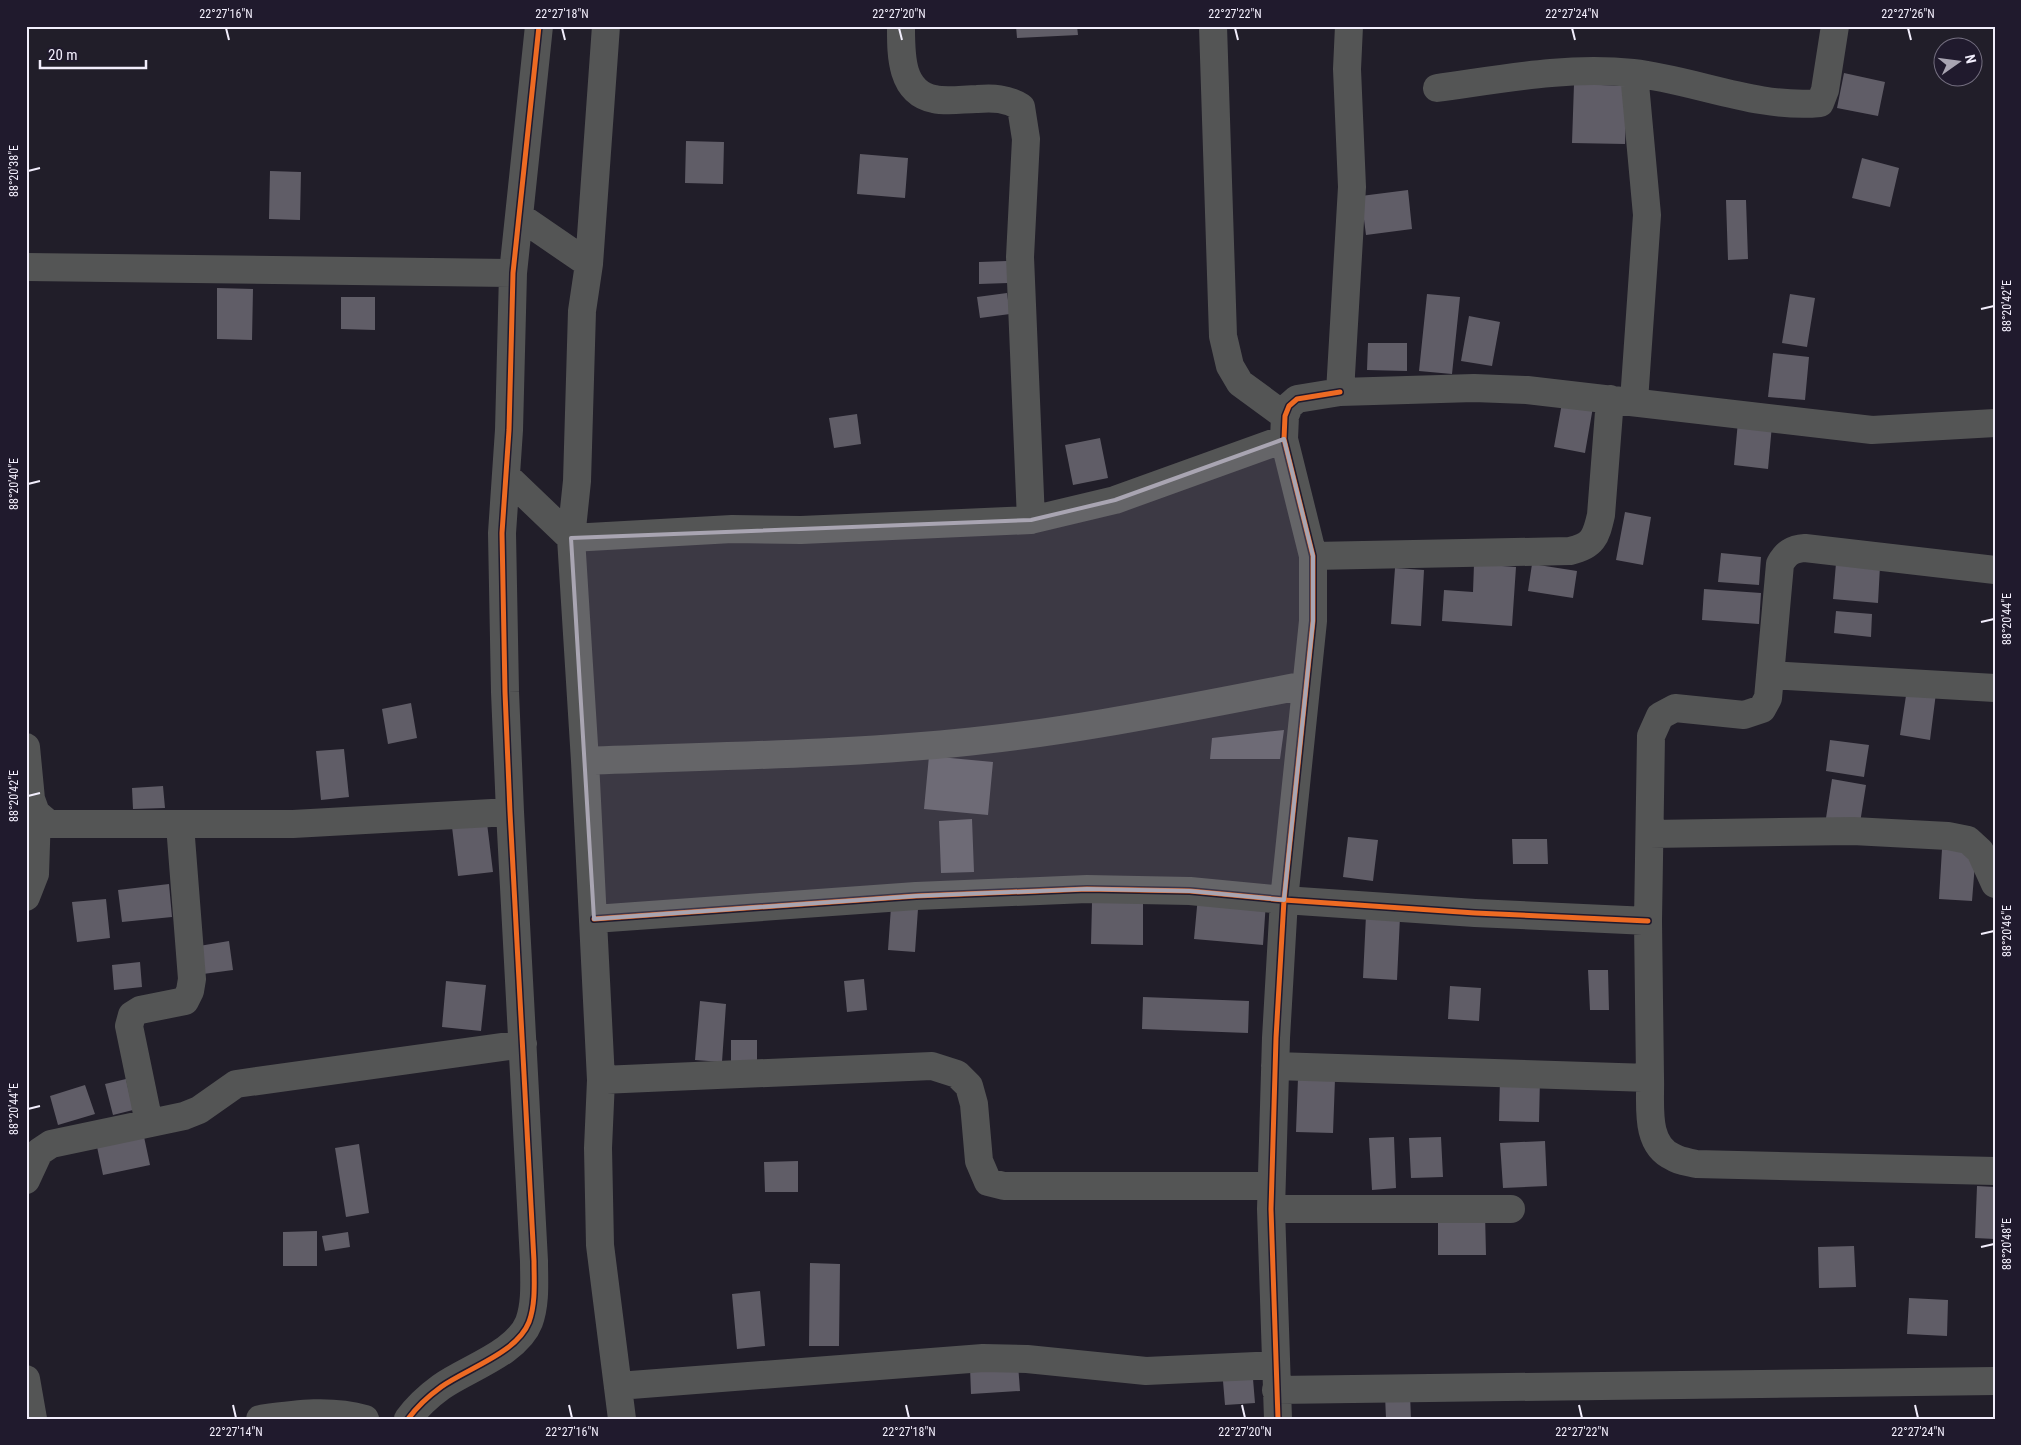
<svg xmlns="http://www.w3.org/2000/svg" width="2021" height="1445" font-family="'Roboto Condensed',sans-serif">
  <rect width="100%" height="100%" fill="#211e29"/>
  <path fill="#605d67" d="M1016,26h61l1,9 -61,3z
    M1844,73l41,9 -7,34 -41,-8z
    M1574,84l53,2 -2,58 -53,-1z
    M686,141l38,1 -1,42 -38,-1z
    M860,154l48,4 -3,40 -48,-4z
    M1862,158l37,10 -9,39 -38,-9z
    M270,171l31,1 -1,48 -31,-1z
    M1408,190l4,39 -46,6 -5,-39z
    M1726,200h20l2,59 -20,1z
    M1007,261l1,22 -29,1v-22z
    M217,288l36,1 -1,51 -35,-1z
    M1007,293l3,21 -30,4 -3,-21z
    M1427,294l33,3 -8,77 -33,-3z
    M1790,294l25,4 -8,49 -25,-4z
    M341,297h34v33l-34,-1z
    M1469,316l31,6 -8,44 -31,-5z
    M1368,343h39v28l-40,-1z
    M1773,353l36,4 -4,43 -37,-3z
    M1562,403l31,4 -8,46 -31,-6z
    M857,414l4,30 -27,4 -5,-30z
    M1738,421l34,4 -4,44 -34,-4z
    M1100,438l8,40 -35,7 -8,-40z
    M1625,512l26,5 -8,48 -27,-5z
    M1721,553l40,4 -2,28 -41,-3z
    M1836,563l44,3 -2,37 -45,-4z
    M1474,564l42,3 -4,59 -70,-5 2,-31 29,2z
    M1532,564l45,7 -4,27 -45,-7z
    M1395,568l29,2 -3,56 -30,-2z
    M1704,589l57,4 -2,31 -57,-4z
    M1836,611l36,3 -1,23 -37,-4z
    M1907,689l29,4 -6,47 -30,-5z
    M411,703l6,35 -29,6 -6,-35z
    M1284,730l-4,29h-70l2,-21z
    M1830,740l39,5 -5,32 -38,-6z
    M344,749l5,48 -28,3 -5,-49z
    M929,756l64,6 -5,53 -64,-6z
    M1832,779l34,6 -6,38 -34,-5z
    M163,786l2,22 -32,1 -1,-21z
    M972,819l2,53 -33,1 -2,-52z
    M487,823l6,49 -35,4 -6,-49z
    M1348,837l30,3 -5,41 -30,-4z
    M1512,839h35l1,25h-35z
    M1942,849l34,2 -4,50 -33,-2z
    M169,884l3,33 -50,5 -4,-32z
    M1198,896l68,6 -3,43 -69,-6z
    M106,899l4,39 -33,4 -5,-40z
    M1092,902l51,1v42l-52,-1z
    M891,907l27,2 -3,43 -27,-2z
    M1366,915l34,2 -3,63 -34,-2z
    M229,941l4,29 -30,4 -4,-28z
    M140,962l2,25 -28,3 -2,-25z
    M1588,970h20l1,40h-19z
    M864,979l3,31 -20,2 -3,-31z
    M446,981l40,4 -5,46 -39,-4z
    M1450,986l31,2 -2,33 -31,-2z
    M1143,997l106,4 -1,32 -106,-4z
    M700,1001l26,3 -4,58 -27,-2z
    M731,1040h26v25l-26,-1z
    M1298,1078l37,1 -2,54 -37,-1z
    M1500,1078h40l-1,44 -40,-1z
    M126,1079l7,31 -20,5 -8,-31z
    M85,1085l10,29 -37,11 -8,-29z
    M143,1132l7,33 -47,10 -7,-33z
    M1394,1137l2,51 -24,2 -3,-52z
    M1441,1137l2,40 -32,1 -2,-40z
    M1545,1141l2,45 -44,2 -3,-45z
    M359,1144l10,69 -23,4 -11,-69z
    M798,1161v31h-33l-1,-30z
    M1977,1186l18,1v52l-20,-1z
    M1485,1213l1,42h-48v-41z
    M317,1231v35h-34v-34z
    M348,1232l2,15 -25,4 -3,-15z
    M1854,1246l2,41 -37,1 -1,-41z
    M810,1263l30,1 -1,82h-30z
    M760,1291l5,55 -28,3 -5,-55z
    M1909,1298l39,2 -1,36 -40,-2z
    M1018,1364l2,27 -49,3 -1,-27z
    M1253,1379l2,24 -30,2 -2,-24z
    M1410,1394l1,25h-25l-1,-24z"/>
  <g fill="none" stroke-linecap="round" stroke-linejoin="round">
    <path stroke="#545555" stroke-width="28" d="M606,26l-17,238 -7,47 -5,170 -6,57 14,223 16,319 -3,68 2,97 22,174
      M901,26c0,28 -1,66 33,73 13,3 30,0 43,0 17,-1 29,-1 44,8l5,32 -6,118 11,263
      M1213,26l10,310 7,30 10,17 45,33
      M1349,26l-2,43 5,118 -12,205 134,-4 53,2 345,40 123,-7
      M1634,73l13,142 -13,186
      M1437,88c65,-9 130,-22 196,-15 62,7 124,36 187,30l5,-13 10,-64
      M519,216l70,48
      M26,267l487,6
      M506,476l65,62 161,-9 69,1 230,-10 84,-20 169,-61
      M1313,556l257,-5c23,-5 26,-14 31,-36l9,-116
      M1770,675l225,13
      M26,747l5,52 5,14 13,11h244l217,-12
      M585,761c123,-5 248,-6 371,-18 117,-11 234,-36 350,-58
      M1650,834l203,-3 95,5 20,4 12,11 15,33
      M26,897l9,-23 2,-60
      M594,919l322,-23 171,-7 103,2 94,9 191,13 173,8
      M1275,1066l375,12c1,26 -6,66 23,79 6,4 15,5 23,7l299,7
      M1650,1078l-2,-157 3,-185 9,-20 15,-8 69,7 18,-6 6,-11 12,-134c6,-11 12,-15 25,-16l190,22
      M601,1080l331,-14 25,8 12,12 5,18 5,57 9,21 16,4h267
      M149,1123l-20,-97 3,-11 8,-5 45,-9 5,-10 2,-12 -12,-154
      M26,1180l13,-28 12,-8 133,-28 15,-6 37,-26 287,-40
      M1271,1209h240
      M26,1379l7,40
      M618,1386l365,-28 44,1 119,12 130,-6
      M1276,1390l719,-9
      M260,1419c36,-5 70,-10 105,0
      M408,1419c8,-11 22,-24 33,-32 27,-19 76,-34 88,-65 7,-19 5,-42 5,-61l-24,-449 -5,-120 -3,-159 7,-103 4,-157 26,-247
      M1278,1419l-7,-210 5,-171 8,-138 29,-279v-65l-29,-117 1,-23 4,-10 8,-7 43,-7"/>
    <defs>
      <path id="cycleway" d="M594,919l322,-23 171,-7 103,2 94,9 191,13 173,8
        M408,1419c8,-11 22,-24 33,-32 27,-19 76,-34 88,-65 7,-19 5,-42 5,-61l-24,-449 -5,-120 -3,-159 7,-103 4,-157 26,-247
        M1278,1419l-7,-210 5,-171 8,-138 29,-279v-65l-29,-117 1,-23 4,-10 8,-7 43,-7"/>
    </defs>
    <use href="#cycleway" stroke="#201a2d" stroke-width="8"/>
    <use href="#cycleway" stroke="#ed6a23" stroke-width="5"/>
  </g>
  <path fill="#a9a5b2" fill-opacity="0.2" stroke="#a9a5b2" stroke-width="4" stroke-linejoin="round" d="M1284,439l29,117v65l-29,279 -94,-9 -103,-2 -171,7 -322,23 -23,-381 460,-18 84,-20z"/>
  <path fill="none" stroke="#f2eefc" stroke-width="2" d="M226,28l3,12M562,28l3,12M899,28l3,12M1235,28l3,12M1572,28l3,12M1908,28l3,12M28,171l12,-3M1981,309l13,-3M28,484l12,-3M1981,622l13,-3M28,796l12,-3M1981,934l13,-3M28,1109l12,-3M1981,1247l13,-3M233,1405l3,13M569,1405l3,13M906,1405l3,13M1242,1405l3,13M1579,1405l3,13M1915,1405l3,13"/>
  <rect width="2021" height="1445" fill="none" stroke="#201a2d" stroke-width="55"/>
  <g transform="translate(1958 62) rotate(76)"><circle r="24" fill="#201a2d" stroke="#746f80"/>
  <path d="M0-4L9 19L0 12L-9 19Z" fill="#a9a5b2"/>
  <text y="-8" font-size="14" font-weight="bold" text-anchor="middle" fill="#f2eefc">N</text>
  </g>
  <path d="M40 60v8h106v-8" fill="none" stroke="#f2eefc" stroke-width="2.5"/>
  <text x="48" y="60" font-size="15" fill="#f2eefc" stroke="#201a2d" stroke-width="4" paint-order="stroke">20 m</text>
  <rect x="28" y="28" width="1966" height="1390" fill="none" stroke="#f2eefc" stroke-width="2"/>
  <g font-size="12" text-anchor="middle" fill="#f2eefc">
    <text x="226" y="18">22°27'16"N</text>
    <text x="562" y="18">22°27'18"N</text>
    <text x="899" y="18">22°27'20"N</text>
    <text x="1235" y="18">22°27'22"N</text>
    <text x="1572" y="18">22°27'24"N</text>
    <text x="1908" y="18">22°27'26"N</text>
    <text transform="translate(14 171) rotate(-90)" y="4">88°20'38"E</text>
    <text transform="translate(2007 306) rotate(-90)" y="4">88°20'42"E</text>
    <text transform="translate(14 484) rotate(-90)" y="4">88°20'40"E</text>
    <text transform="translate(2007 619) rotate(-90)" y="4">88°20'44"E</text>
    <text transform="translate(14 796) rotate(-90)" y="4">88°20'42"E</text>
    <text transform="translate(2007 931) rotate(-90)" y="4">88°20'46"E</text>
    <text transform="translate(14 1109) rotate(-90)" y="4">88°20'44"E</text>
    <text transform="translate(2007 1244) rotate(-90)" y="4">88°20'48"E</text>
    <text x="236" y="1436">22°27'14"N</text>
    <text x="572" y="1436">22°27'16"N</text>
    <text x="909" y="1436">22°27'18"N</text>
    <text x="1245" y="1436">22°27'20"N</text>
    <text x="1582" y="1436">22°27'22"N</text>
    <text x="1918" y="1436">22°27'24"N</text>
  </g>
</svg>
